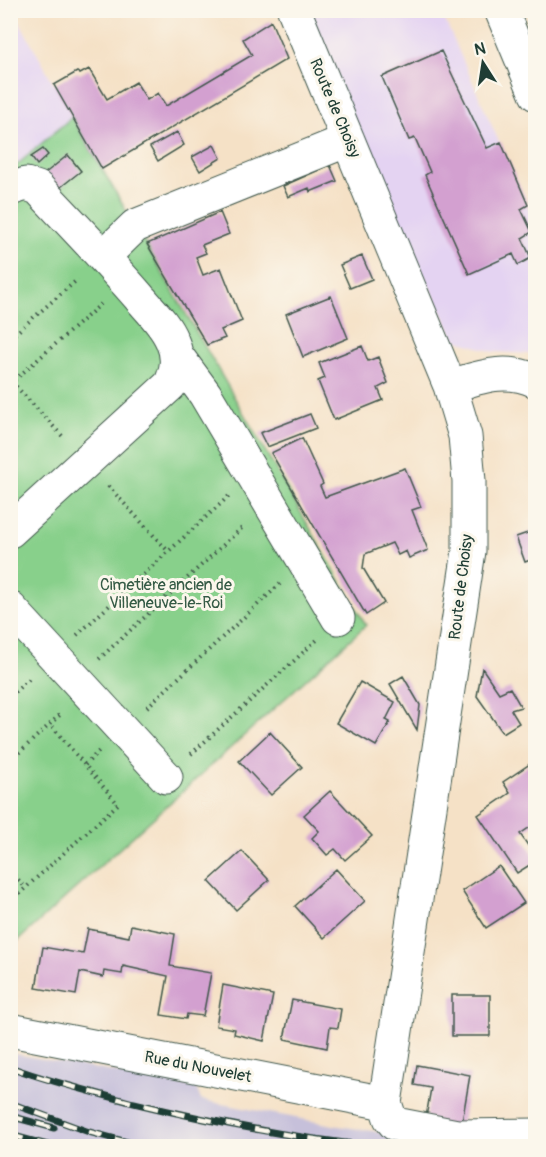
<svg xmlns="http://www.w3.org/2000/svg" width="546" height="1157" font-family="Pangolin,sans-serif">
  <rect width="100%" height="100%" fill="#fbf7ec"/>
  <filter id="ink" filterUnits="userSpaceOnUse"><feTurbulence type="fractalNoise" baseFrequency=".0167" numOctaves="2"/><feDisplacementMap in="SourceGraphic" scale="12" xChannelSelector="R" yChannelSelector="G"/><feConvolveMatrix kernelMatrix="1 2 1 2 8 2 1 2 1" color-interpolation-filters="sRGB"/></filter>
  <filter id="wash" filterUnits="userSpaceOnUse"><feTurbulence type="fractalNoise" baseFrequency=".008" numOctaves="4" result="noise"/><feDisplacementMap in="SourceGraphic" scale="24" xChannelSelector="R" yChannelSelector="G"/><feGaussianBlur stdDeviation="1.35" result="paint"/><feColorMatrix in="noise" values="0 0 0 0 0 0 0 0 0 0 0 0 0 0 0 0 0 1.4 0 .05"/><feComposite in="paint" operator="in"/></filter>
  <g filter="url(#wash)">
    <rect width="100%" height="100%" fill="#f5e1c6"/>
    <path fill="#e4d3f2" d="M13,10l59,107 -61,54 -1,-160z
      M296,11h145l94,212v131l-41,-2 -39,-12z"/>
    <path fill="#c6c0da" d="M10,1053l186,34 5,13 137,26 48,7 149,13h-524z"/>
    <path fill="#88d08b" stroke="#548660" stroke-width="1.5" d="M72,117l294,508 -355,322 -1,-776z"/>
    <g id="blocks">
      <path fill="#d3a0d0" d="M271,21l16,38 -185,110 -48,-84 23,-13 3,2 9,-5 18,30 29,-17 11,18 11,-7 8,13 86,-51 -9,-16z
        M441,51l46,97 14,-6 27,63 -7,4 11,23 -10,6 9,20 -13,7 -5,-11 -44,20 -44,-99 5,-3 -15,-34 -6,2 -27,-63z
        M177,132l7,13 -26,16 -8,-14z
        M214,145l7,13 -21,13 -8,-14z
        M43,149l5,6 -11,10 -6,-8z
        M68,155l13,16 -24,19 -13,-16z
        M330,165l7,16 -27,11 -1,-4 -21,9 -5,-11z
        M220,212l9,22 -27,11 4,8 -10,4 7,18 18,-7 21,53 -21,9 4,8 -18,7 -60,-101z
        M362,256l10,23 -22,9 -10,-23z
        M331,296l17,42 -45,19 -17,-43z
        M362,346l6,15 10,-4 10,26 -10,5 5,12 -49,20 -16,-39 7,-3 -6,-15z
        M310,414l6,14 -49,19 -7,-14z
        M302,438l21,46 -3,2 5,11 80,-29 16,39 -9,3 16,40 -19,8 -3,-7 -8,4 -6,-12 -27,11 -2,14 21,35 -18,12 -95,-162z
        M536,530v28l-11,4 -9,-25z
        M482,668l17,25 11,-5 11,19 -10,3 8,13 -16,10 -26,-37z
        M403,676l17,29 -3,25 -27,-46z
        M360,682l35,20 -9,18 4,2 -14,24 -40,-23z
        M270,732l32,35 -31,28 -32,-34z
        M536,760v63l-16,11 16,23v4l-19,12 -39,-58 32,-22 -7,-11z
        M330,791l42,45 -27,24 -10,-11 -8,6 -15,-17 7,-7 -15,-16z
        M242,851l27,29 -33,30 -27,-29z
        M499,866l25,37 -38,25 -24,-37z
        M336,869l29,32 -41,37 -29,-32z
        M131,925l44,9 -5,32 41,7 -8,43 -16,-2 -1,5 -25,-4 7,-39 -45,-10 -1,8 -18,-3 -1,6 -23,-5 -4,23 -40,-7 7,-41 40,7 5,-25 41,8z
        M223,985l50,10 -9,46 -30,-7 1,-5 -19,-3z
        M452,995h38v41h-38z
        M292,1000l49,9 -3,19 -8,-1 -3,21 -43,-9z
        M417,1065l53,10 -9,53 -36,-5 6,-35 -17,-3z"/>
    </g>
  </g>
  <g filter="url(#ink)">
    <use href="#blocks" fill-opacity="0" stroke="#3f564a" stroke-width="1.5"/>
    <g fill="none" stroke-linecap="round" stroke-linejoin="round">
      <defs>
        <path id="minor" d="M294,10l156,376 15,50 4,45v70l-84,552 5,15 5,6 62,12 79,-1
          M10,189l16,-5 12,4c34,36 69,72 101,109 12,14 26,27 33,44 7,16 5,29 -2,44l-160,146
          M103,257l32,-31 213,-86
          M177,356l28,38 133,224
          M450,386c31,-9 55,-19 86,-5
          M10,608l156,169
          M10,1030l375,73"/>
        <path id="major" d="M501,10l35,84"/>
      </defs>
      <use href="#minor" stroke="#3f564a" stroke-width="35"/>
      <use href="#major" stroke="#3f564a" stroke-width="35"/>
      <path stroke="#3f564a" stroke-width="4" stroke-dasharray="1.5 4.5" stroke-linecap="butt" d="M10,338l68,-59
        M12,382l53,57
        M10,384l91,-80
        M108,486l60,65
        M77,635l152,-139
        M99,659l145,-133
        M10,696l20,-18
        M147,707l133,-123
        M191,754l126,-114
        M10,761l52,-48
        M85,765l14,-14
        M10,871l16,17
        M10,902l108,-98 -68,-80"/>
      <use href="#minor" stroke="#fff" stroke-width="33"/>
      <use href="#major" stroke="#fff" stroke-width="33"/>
      <defs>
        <path id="rail" d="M10,1067c41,15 82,25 124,36 78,19 158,35 238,43
          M10,1103l79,29 53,14
          M10,1116l44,12
          M10,1135l41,11"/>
      </defs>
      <use href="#rail" stroke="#1f3d34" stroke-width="7"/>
      <use href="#rail" stroke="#fbf7ec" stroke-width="4.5" stroke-dasharray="14" stroke-linecap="butt"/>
    </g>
  </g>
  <g text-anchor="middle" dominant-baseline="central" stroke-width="6" stroke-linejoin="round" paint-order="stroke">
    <g font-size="16" fill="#1f3d34" stroke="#fbf7ec">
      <text transform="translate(335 108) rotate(67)">Route de Choisy</text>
      <text transform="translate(461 587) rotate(-83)">Route de Choisy</text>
      <text transform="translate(198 1067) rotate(11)">Rue du Nouvelet</text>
    </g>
    <g font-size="16" fill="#345a45" stroke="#fbf7ec">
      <text x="166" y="585">Cimetière ancien de<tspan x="166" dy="18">Villeneuve-le-Roi</tspan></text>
    </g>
  </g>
  <rect width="546" height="1157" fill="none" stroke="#fbf7ec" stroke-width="36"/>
  <g transform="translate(483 63) rotate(348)" stroke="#fbf7ec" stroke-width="4.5" paint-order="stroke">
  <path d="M0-4.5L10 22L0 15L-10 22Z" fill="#1f3d34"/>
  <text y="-9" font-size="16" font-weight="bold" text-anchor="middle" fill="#1f3d34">N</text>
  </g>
</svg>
